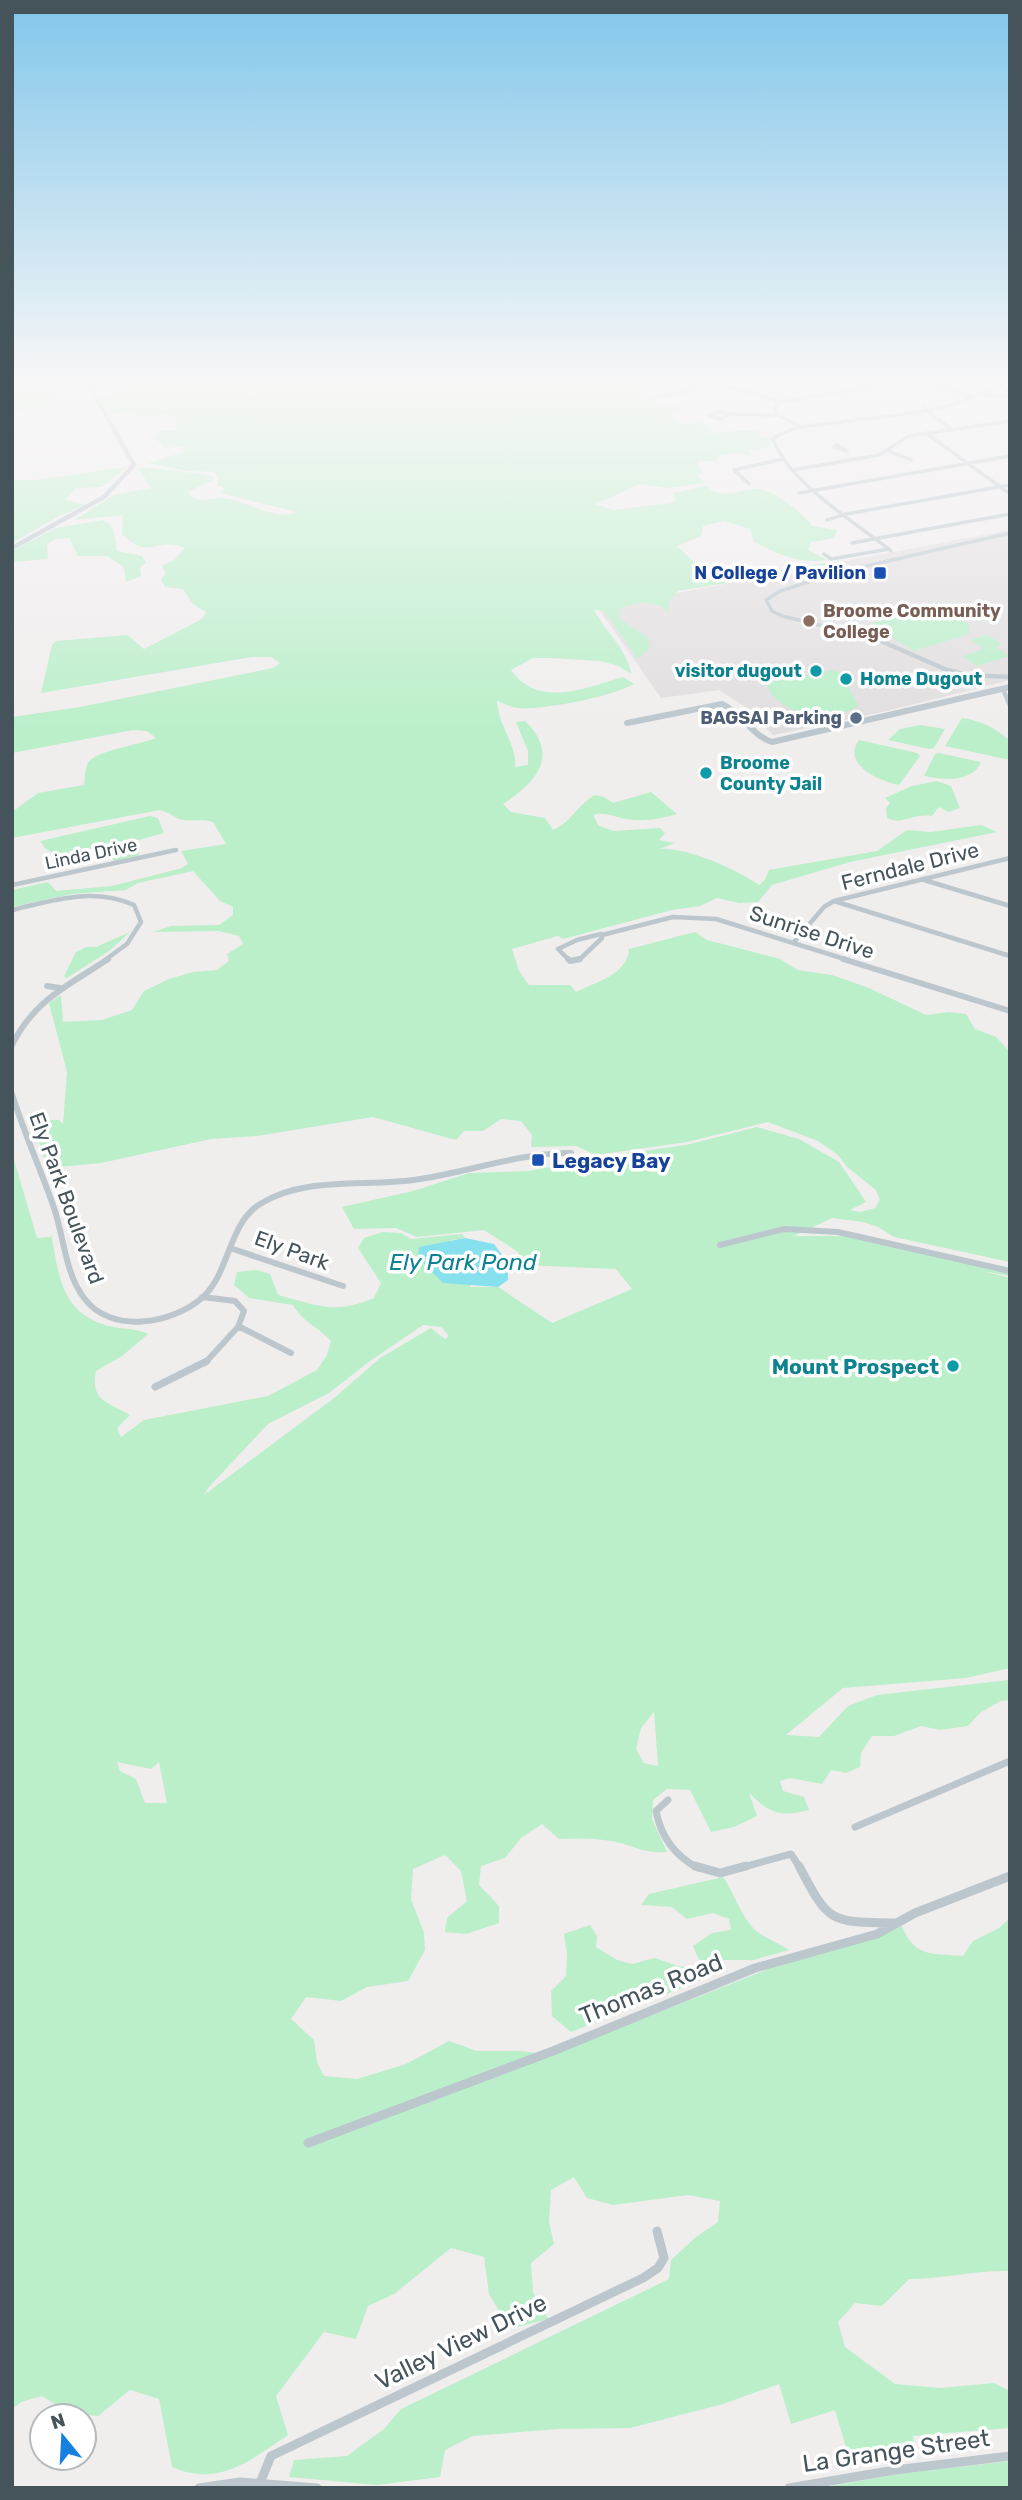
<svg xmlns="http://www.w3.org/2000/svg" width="1022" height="2500" font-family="Rubik,sans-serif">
  <rect width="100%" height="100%" fill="#f0eded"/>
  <path fill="#e1dee0" d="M1010,530v150l-123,31 -114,24 -26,-27 -28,-18 -58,8 -63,-90z"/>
  <path fill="#baefca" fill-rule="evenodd" d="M106,382l533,1v17l16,-2 3,6 20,2 2,6h-8l-2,5 12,7 12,1 1,-3 4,-1 12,7 -3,5 41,-3 13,2 -5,4 13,2 1,8 -22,5 4,5 -18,-3 -17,3 -2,5h-17v6l4,7 -7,1 9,8 -38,5 -27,-4 -45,20 18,6 59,-7 3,-2 -2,-8 34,-7c16,16 32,2 52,3 14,1 46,25 53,37l25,4 -3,8 -23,4 -3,8 19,10c-28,4 -49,-6 -73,-18l-4,-13 -26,-8 -21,5 -2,10 -24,10 30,28 19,3 122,-17 -59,13 -111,18 -10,11 2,11c-15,-13 -34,-13 -51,-3l1,9 28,19 2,9 -12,12 -34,-48 -10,-1c11,21 34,40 37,64l-12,-8 -19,-5 -50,-3h-17l-22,12c28,39 74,18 112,7l11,7c-24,13 -89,26 -116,24 -6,0 -14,-5 -21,-7 1,25 20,43 18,66l13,-2v-14l-12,-29 9,-1c35,34 12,61 -22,83l8,8 34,6 8,12c20,-9 24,-25 42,-35l9,2 9,6 38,-11 26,22c-17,5 -33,8 -51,5 -12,-2 -21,-8 -33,-4l6,11 15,5 46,-3 5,5 -6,7 16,3 -16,6c28,-2 76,20 100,36l6,-5 4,-10 108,-19 30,-21 24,2 50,-7 16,7 -147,30 -78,23 -14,17 -19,1 -22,-5 -17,8 -28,4 -109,29 -5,-3 -46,13 7,22 10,14h41l6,7c20,-10 52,-18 53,-43l66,-17 12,8 73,19 18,11 34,5 37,13 57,27 23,-3 17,2 9,15 21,8 14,15v210l-116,-25 -16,-10 -15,-5 -31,-4 -38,18h59l157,36v4l-27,-5 27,7v390l-44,10 -123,10 -57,47 33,2 29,-31 29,-11 132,-15 1,20 -10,1 -20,12 -12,13 -28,4 -19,-4 -27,10h-22l-11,17 -1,14 -14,6 -15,-3 -9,14 -32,-6 -10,3 3,10 21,6 5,13c-28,7 -39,4 -60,-17l8,23 -23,11 -23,5 -21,-42 -23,-1 -14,11 -1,19 15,33c-22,2 -30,-5 -50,-10 -20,-4 -38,-4 -58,-3l-17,-15 -21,14 -16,20 -24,8 -2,19 20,21v17l-33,11 -21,-2 2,-14 20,-17 -6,-30 -16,-16 -32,14 -2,30 13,34 1,17 -17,31 -41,6 -26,14 -35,-4 -15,22 23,21 3,22 7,14 33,3 49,-15 43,-23 28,10h44l30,4 220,-87 107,-31 24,-11c12,32 31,27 61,30l10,-15 26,-13 11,-10v353c-34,-1 -67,8 -101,8l-27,27 -27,-3 -17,19 7,25 50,37 45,4 54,-5 16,8v37l-97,8 2,17 -64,11 -16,-54 -44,14 -12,-40 -56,20 -93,24 -72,1 -85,7 -28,14 -5,27 -63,8 -88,-8 5,-17 53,-4 37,-27 17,-20 268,-130 2,-19 25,-23 22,-15 2,-21 -32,-6 -75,10 -26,-7 -13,-21 -23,13 -2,32 5,22 -23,19 2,29 15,27 -38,10 -21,-35 -5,-37 -33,-9 -57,46 -26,12 -12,33 -32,-7 -48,64 12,39c-36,24 -69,53 -116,32l-13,-68 -29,-9 -32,26 -29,-3 -27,-17 -21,6 -9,7v-1256l25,85 13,-1 1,-3c8,40 9,77 54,91 15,5 29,2 43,9l-26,22 -26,15c-6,30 12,31 34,44l-13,13 4,9 23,-17 124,-24 49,-26 10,-15 4,-14c-12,-14 -29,-19 -38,-36l-44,-7 -15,-13 3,-13 20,-2 13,4 8,21c39,10 56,20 96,3l7,-15 -23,-35 6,-10 19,-6 18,1 10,6 51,-5 3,4 -14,2 20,47h27l54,36 80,-34 -16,-20 -93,-4 -5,-13 -34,-22 -67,7 -21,-9 -42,1 -12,-22 71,-16 56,-18 60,-2 79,-15 78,-11 71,-18 42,12 40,23 27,40 -16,8 10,2 15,-4 5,-8 -4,-10 -29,-23 -9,-12 -20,-14 -50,-19 -81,20 -91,13 -20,-9 -45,1 1,-12 -11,-14 -20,-2 -18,12h-19l-8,9 -83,-23 -116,19 -46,3 -110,24 -53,5 -13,-37 3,-5 12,-6h9l4,4 4,-52 -18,-69 12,-8 2,27 39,-2 30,-10 12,-19 25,-12 24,-7 24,-2 12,-9 -2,-7 16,-10 -4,-8 -20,-5 -66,1 18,-6 48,-1 14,-10v-8l-13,-6 -27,-30 -55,12 -12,7 -54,4 -60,13v-17l36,-8 8,9 56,-5 70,-18 6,-4 -7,-13 45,-7 -13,-22c-11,-3 -20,-1 -31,-2 -7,-2 -13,-8 -22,-10l-148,28v-26l26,-19 46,-8c1,-7 1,-17 4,-22 8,-13 52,-18 68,-25l-9,-7 -14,-1 -121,23v-36l68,-10 193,-39 7,-5 -9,-6h-19l-211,36 11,-48 4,-4 71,-6 17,14 58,-30 4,-7 -13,-8 -10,-15 -18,-2 -4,-8 5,-6 -4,-7 12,-6 11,-12c-27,-13 -36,14 -63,-14l1,-19 -49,5 40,-25 37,-7 -13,-20c6,-1 69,6 74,8l1,4 -25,12c10,14 23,5 35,6 24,2 51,24 74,14l-77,-19 5,-5 -7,-2v-10l-4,-4 -27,-1 -39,-8 36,-11 -1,-6 -19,2 -9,-11 6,-6 16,-1 -3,-5 5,-4 -4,-4 -10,-2 -22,2 -14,-5 -19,2 -12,-19 19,-4v-8l-26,2zM423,1325l18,2 8,9 -4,3 -14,-11 -51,30 -47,41 -129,96 5,-8 59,-63 61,-31 41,-32zM654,1712l4,53 -1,1 -13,-3 -8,-14 5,-21zM117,1762l34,7 8,-7 8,41h-22l-9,-24 -16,-8z
    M29,388h17l11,17 -45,7v-22z
    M127,467l-25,20 -26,1 -11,12 21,5 -29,12 -45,26v-63h26z
    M103,520c14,7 11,18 14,31l25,5 4,7 -6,4 1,9 -15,6 -2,-15 -17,-11h-29l-9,-18 -14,1 -8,5 1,15 -36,3v-11l44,-23z
    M930,603l39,21v10l-55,17 -44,-27z
    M987,635l15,9 -6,3 13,9 -32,10 -15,-10 22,-7 -13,-9z
    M831,670l9,2 19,34c-29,16 -75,12 -92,-19l3,-5z
    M962,718c20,3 34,10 48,23v19l-65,-14z
    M920,725l25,4 -11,19 -5,1 -41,-9 12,-11z
    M859,740l58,13 3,3 -21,29c-19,-4 -58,-20 -40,-45z
    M939,753l42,9c-9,21 -38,18 -57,14l11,-22z
    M937,781l14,5 9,22 -12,4 -9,-5 -7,9c-20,-3 -30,10 -45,2l-1,-10 4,-5 -5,-5 27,-12z
    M150,816l8,2 6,15 -29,8 5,10 -2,5 -24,5 -6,-8 -8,-6 -30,4 -4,10 -21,-13 -5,-7z
    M130,932l-21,19 -42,27 -3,-2 12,-24 10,-5h10z
    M723,1877c12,17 17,38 32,53 9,8 24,13 34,20l-36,10h-54l-6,-14 19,-13 19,-3 -2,-11 -16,-6 -26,6 -15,-12 -31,-2 8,-11z
    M590,1925l7,11 -1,11 21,13 15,4 23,-6 23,8 44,6 -151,60 -19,-16 -1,-25 15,-15 1,-22 -3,-20z
    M1010,2461v27h-190l79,-14z"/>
  <path fill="#86e0ed" d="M465,1238l29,6 14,19v17l-10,7 -55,-4 -25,-25 1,-11z"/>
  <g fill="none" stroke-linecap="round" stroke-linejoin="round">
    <path stroke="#bbc6cd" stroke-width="3.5" d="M699,382l43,8 38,12 120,-20
      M925,382l47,14
      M984,395l26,2
      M651,398l34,-6 19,-8
      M780,402l-5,5 2,8 25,12
      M924,408l28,22
      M719,411l9,4 -7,4 -12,-4z
      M729,414l48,1
      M926,433l84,61
      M837,445l10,6 -13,-4z
      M886,450l25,10
      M792,470l87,-15 30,-19 101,-15
      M749,484l-15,-14 49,-11
      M799,493l211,-37
      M827,520l19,-6 164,-29
      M852,543l158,-29
      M891,551c-36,-29 -102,-68 -118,-112 19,-14 46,-14 68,-17 51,-7 115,-9 159,-39
      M824,554l7,5 58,-10
      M878,639l-96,-23 -10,-5 -6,-11 14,-9 60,-19 170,-39"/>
    <path stroke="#bbc6cd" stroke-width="4.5" d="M874,638l73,32 21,5 42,2
      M1003,689l7,17
      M924,880l86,26
      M12,885l164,-35
      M834,901l176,55
      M12,910c42,-10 81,-23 122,-5l7,17 -14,22 -22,16
      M602,935l71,-18 43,2 132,41
      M794,942l30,-35 10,-6 176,-43
      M569,960l-11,-11 19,-9 24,-6 1,4 -23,22"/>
    <path stroke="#bbc6cd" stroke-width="6" d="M568,959l2,2 10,-2
      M843,959l167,52
      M47,986l13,2
      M12,1045c23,-46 56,-59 96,-86
      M12,1094c12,39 29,76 42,114 10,29 11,65 30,90 27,37 89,26 119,-1 27,-25 25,-73 57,-93 46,-29 109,-16 160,-25 52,-8 99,-26 151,-26
      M720,1245l64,-16 54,3 172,39
      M230,1248l113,38
      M202,1297l33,4 9,10 -6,16 -33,36
      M240,1327l51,26"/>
    <path stroke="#bbc6cd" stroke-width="7" d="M155,1387l52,-26
      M668,1800l-12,11c5,26 19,45 42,57
      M855,1827l155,-66
      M740,1868l51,-14 9,14"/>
    <path stroke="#bbc6cd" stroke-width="9" d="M695,1866l25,7 26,-7
      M799,1866c30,57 30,56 95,57
      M308,2143l245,-92 202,-83 122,-34 38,-21 95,-37
      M260,2483l11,-27 372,-178 15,-10 6,-10 -7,-27
      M199,2488l41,-6 77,6
      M789,2488l106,-18 115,-14"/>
    <path stroke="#bbc6cd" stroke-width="4.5" d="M12,548l92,-51 30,-32 -47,-83"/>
    <path stroke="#bbc6cd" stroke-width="6" d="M627,723l95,-19c20,9 29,31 50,38l238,-55"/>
    <path stroke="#acc0cd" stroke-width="6" d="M1000,382l10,11"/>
  </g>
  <linearGradient id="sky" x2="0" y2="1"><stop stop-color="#81c6ea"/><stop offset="0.52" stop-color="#f8f7f7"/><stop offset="1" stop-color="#f8f7f7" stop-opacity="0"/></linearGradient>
  <rect width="1022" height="733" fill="url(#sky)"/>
  <g fill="#1a4fb4" stroke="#fff" stroke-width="2.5">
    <rect x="873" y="566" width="14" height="14" rx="3.5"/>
    <rect x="531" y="1153" width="14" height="14" rx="3.5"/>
  </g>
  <circle fill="#8d6e63" stroke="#fff" stroke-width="2.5" cx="809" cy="621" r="7"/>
  <g fill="#0f9aa8" stroke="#fff" stroke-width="2.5">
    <circle cx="816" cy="671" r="7"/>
    <circle cx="846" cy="679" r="7"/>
    <circle cx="706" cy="773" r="7"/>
    <circle cx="953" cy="1366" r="7"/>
  </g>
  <circle fill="#5c6f8a" stroke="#fff" stroke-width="2.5" cx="856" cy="718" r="7"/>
  <g text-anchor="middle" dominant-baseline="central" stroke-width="7" stroke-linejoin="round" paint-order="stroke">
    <g font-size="18" font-weight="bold" fill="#164399" stroke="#fff" text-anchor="end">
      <text x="866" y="573">N College / Pavilion</text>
    </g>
    <g font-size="18" font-weight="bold" fill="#785e54" stroke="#fff" text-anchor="start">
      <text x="823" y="611">Broome Community<tspan x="823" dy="21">College</tspan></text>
    </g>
    <g font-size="18" font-weight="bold" fill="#0d838f" stroke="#fff" text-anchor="start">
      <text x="802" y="671" text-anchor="end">visitor dugout</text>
      <text x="860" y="679">Home Dugout</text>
      <text x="720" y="763">Broome<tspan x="720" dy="21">County Jail</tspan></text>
    </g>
    <g font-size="18" font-weight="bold" fill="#4e5e75" stroke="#fff" text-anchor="end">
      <text x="842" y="718">BAGSAI Parking</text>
    </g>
    <g font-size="18" fill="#45535b" stroke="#fff">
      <text transform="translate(91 854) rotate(-12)">Linda Drive</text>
    </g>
    <g font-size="21" fill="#45535b" stroke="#fff">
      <text transform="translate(910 866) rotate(-14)">Ferndale Drive</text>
      <text transform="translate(812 932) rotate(18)">Sunrise Drive</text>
      <text transform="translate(67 1198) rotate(70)">Ely Park Boulevard</text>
      <text transform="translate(292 1250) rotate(20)">Ely Park</text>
    </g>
    <g font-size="21" font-weight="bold" fill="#164399" stroke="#fff" text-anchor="start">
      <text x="552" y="1160">Legacy Bay</text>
    </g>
    <g font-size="21" font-weight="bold" fill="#0d838f" stroke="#fff" text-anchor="end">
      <text x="939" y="1366">Mount Prospect</text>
    </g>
    <g font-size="23" font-style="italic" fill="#0b8192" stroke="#fff">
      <text x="463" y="1262">Ely Park Pond</text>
    </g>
    <g font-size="24" fill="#45535b" stroke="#fff">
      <text transform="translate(651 1989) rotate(-22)">Thomas Road</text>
      <text transform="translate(461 2342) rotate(-26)">Valley View Drive</text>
      <text transform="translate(896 2451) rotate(-8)">La Grange Street</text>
    </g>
  </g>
  <rect width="1022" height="2500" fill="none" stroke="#45535b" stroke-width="28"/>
  <g transform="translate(63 2437) rotate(342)"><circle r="33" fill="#ffffff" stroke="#b5babd" stroke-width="2"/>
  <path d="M0-5L12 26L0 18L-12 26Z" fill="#1680e1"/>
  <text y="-10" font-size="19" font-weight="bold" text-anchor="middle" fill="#45535b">N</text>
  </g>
</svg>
